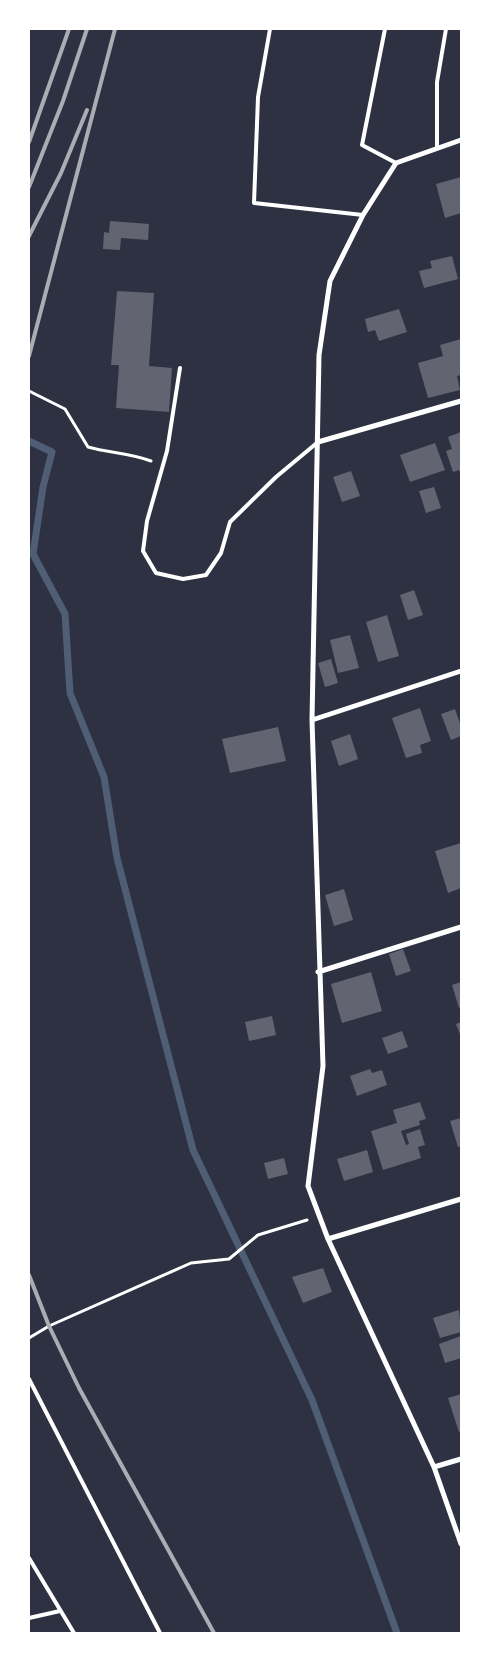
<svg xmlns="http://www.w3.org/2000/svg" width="490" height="1662" font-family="'IBM Plex Sans',sans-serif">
  <rect width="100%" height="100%" fill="#2d3142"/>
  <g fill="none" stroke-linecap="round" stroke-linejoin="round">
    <path stroke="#4f5d75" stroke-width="7" d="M29,441l23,11 -9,35 -10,67 32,60 5,79 34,84 13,81 76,292 119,250 85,233"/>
  </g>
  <path fill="#626471" d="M461,177v36l-16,5 -9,-34z
    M110,221l39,3 -1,16 -27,-2 -1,12 -17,-1 1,-17 5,1z
    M452,256l6,23 -34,9 -5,-17 13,-3 -2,-7z
    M117,291l37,2 -5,73 23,2 -3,44 -53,-4 3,-43h-8z
    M399,309l8,23 -28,9 -4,-11 -7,2 -3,-13z
    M461,339v36l-4,1 3,14 -32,8 -10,-35 25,-7 -3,-11z
    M461,432v44l-2,-6 -6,2 -7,-21 6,-2 -4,-12z
    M435,443l10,27 -35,12 -10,-27z
    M351,471l9,25 -18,6 -9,-25z
    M434,487l7,21 -15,5 -7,-22z
    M414,590l9,25 -15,5 -8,-25z
    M387,615l12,41 -21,6 -12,-40z
    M350,635l9,33 -21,5 -8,-33z
    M331,659l7,24 -13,4 -7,-24z
    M420,708l11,33 -11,4 2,8 -16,5 -14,-40z
    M455,709l6,17v10l-10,4 -10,-26z
    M278,727l8,34 -56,12 -8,-34z
    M350,734l8,25 -19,7 -8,-25z
    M461,843v45l-13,5 -13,-42z
    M344,889l9,31 -19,6 -9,-31z
    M403,949l8,22 -15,5 -7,-22z
    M371,972l11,39 -40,12 -11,-39z
    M461,982v25l-2,1 -7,-23z
    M272,1016l4,19 -27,6 -4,-19z
    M461,1022v15l-5,-13z
    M402,1031l6,16 -20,7 -6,-16z
    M370,1069l2,4 10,-3 5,15 -30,11 -7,-20z
    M420,1102l6,17 -7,2 1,4 -19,6 5,14 3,-1 -3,-10 14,-5 5,16 -7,2 3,11 -38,12 -12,-39 26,-8 -4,-13z
    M461,1118v28l-3,1 -8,-26z
    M367,1150l6,22 -29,9 -7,-22z
    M284,1158l4,16 -20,5 -4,-16z
    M323,1268l9,24 -29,11 -11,-26z
    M459,1310l2,22 -21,6 -7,-20z
    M461,1336v22l-16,5 -6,-19z
    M461,1394v37l-2,1 -11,-34z"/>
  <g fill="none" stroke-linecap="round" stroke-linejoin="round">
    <path stroke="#fff" stroke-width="3" d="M29,391l36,18 23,38c21,6 42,6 63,14
      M29,1338l20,-12 142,-63 38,-4 29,-24 49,-15"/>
    <path stroke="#fff" stroke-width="4" d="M270,29l-12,68 -4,106 109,12
      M385,29l-23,116 34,18
      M437,148v-66l9,-53
      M180,368l-13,83 -20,70 -4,30 13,22 27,6 23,-4 15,-22 9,-31 46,-45 42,-35
      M29,1379l131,254
      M29,1558l45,75
      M29,1618l31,-7"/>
    <path stroke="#fff" stroke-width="5" d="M461,140l-65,23 -33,52 -33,66 -11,74 -7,365 11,346 -15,120 20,53 106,228 27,77
      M318,442l143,-41
      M312,720l149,-49
      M318,972l143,-45
      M328,1239l133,-40
      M434,1467l27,-8"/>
    <path stroke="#abadb3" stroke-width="4" d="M29,142l40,-113
      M29,187l34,-86 24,-72
      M29,236l32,-63 26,-63
      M29,356l86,-327
      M29,1275l20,51 30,62 135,245"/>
  </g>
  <rect width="490" height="1662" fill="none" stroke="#ffffff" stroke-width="60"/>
</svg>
